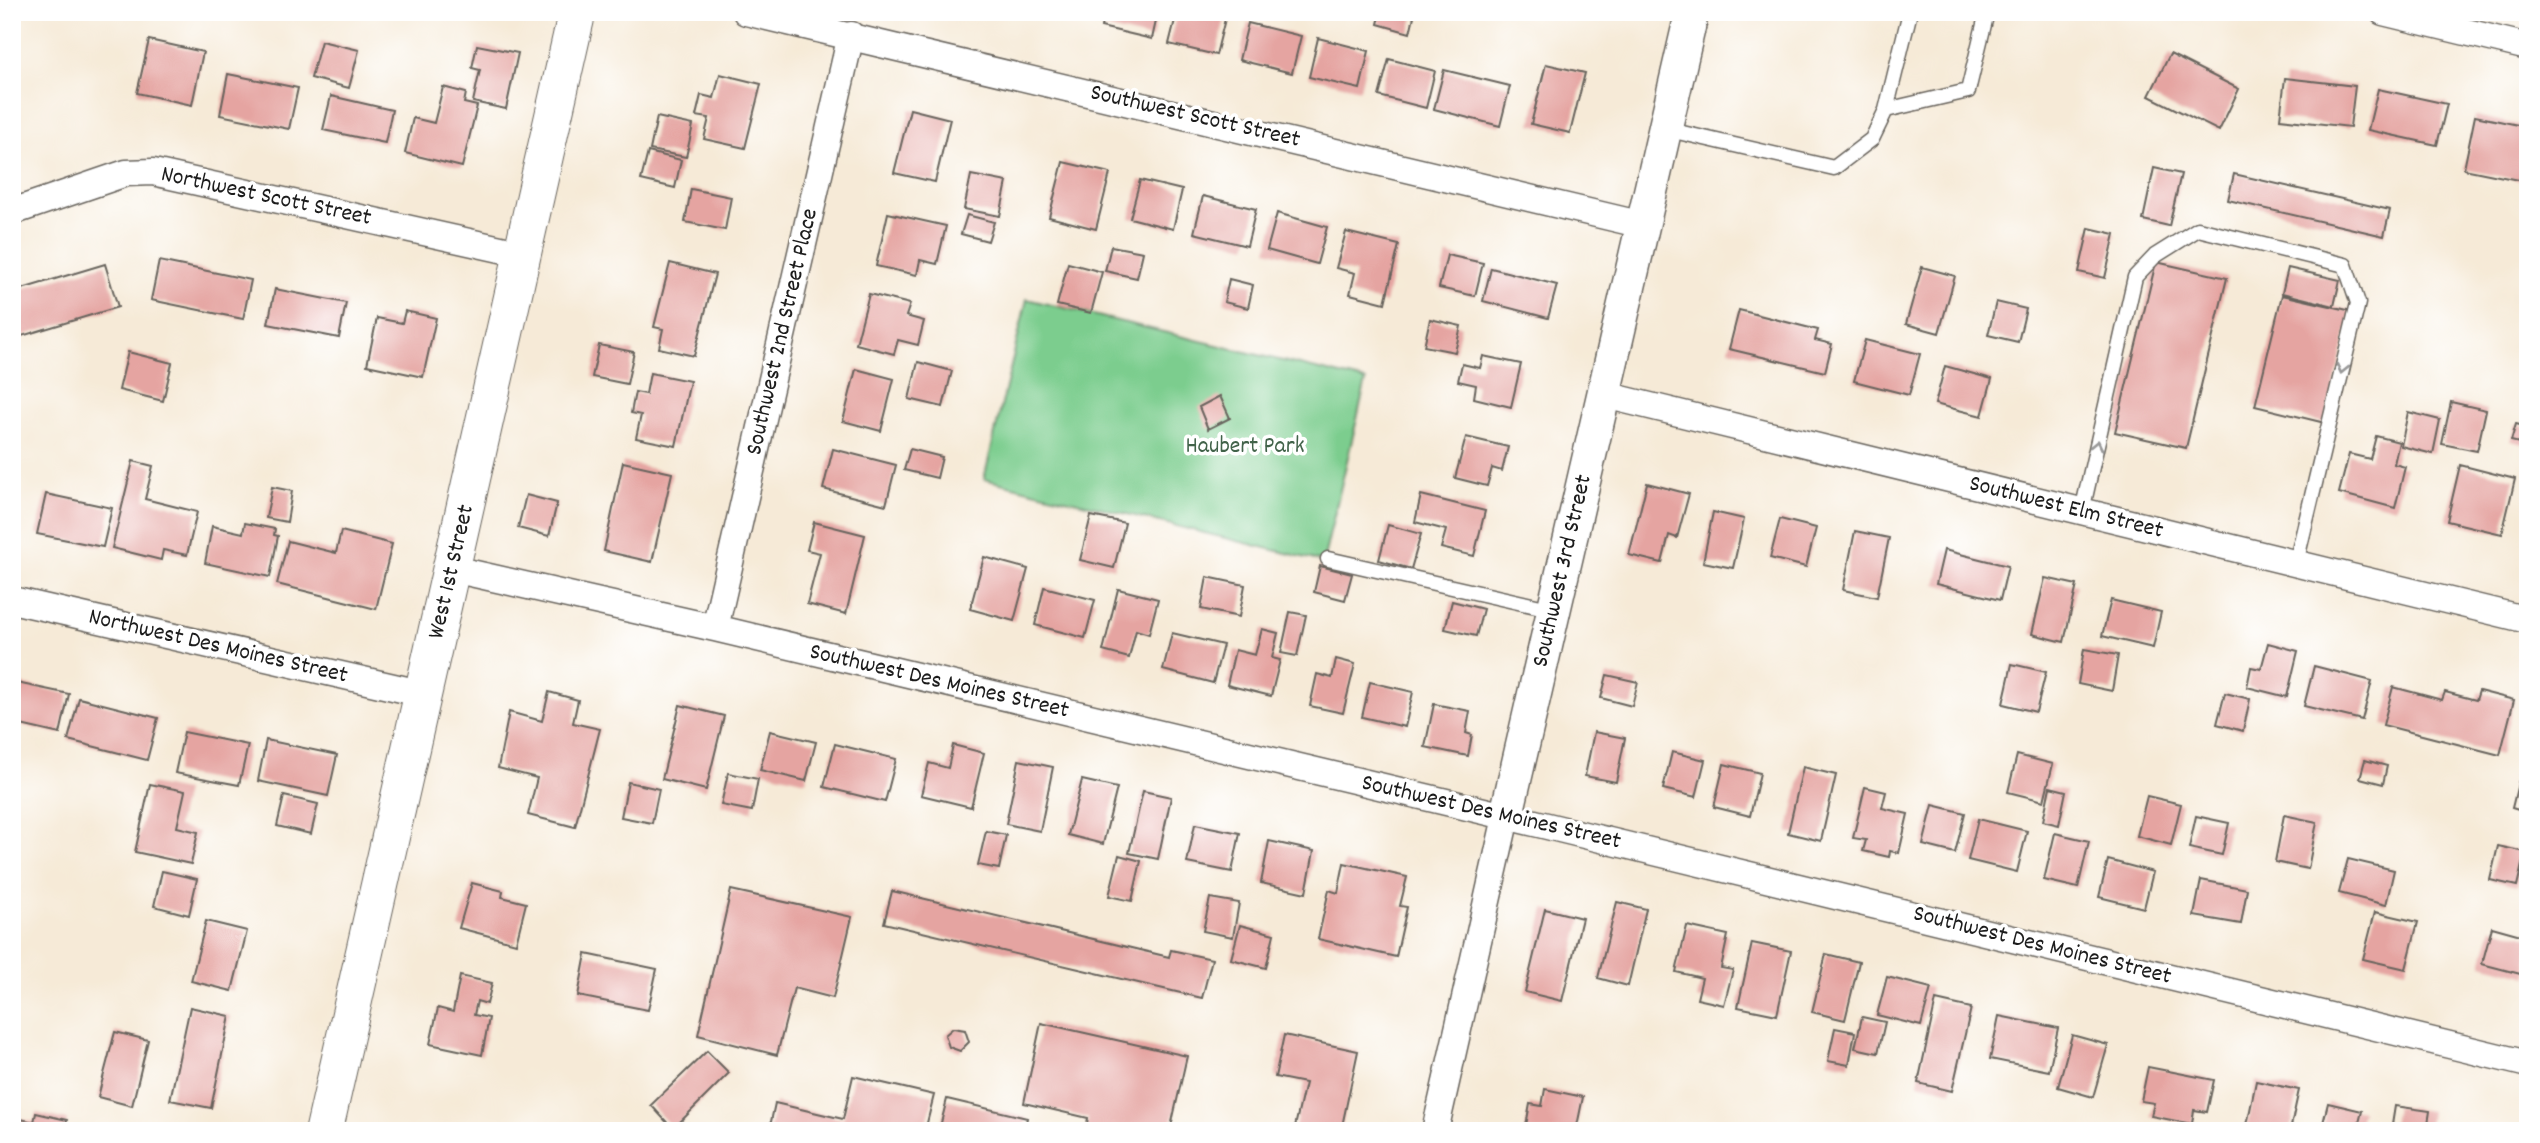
<svg xmlns="http://www.w3.org/2000/svg" width="2540" height="1143" font-family="Dekko,sans-serif">
  <rect width="100%" height="100%" fill="#fff"/>
  <filter id="ink" filterUnits="userSpaceOnUse"><feTurbulence type="fractalNoise" baseFrequency=".0143" numOctaves="2"/><feDisplacementMap in="SourceGraphic" scale="14" xChannelSelector="R" yChannelSelector="G"/><feConvolveMatrix kernelMatrix="1 2 1 2 8 2 1 2 1" color-interpolation-filters="sRGB"/></filter>
  <filter id="wash" filterUnits="userSpaceOnUse"><feTurbulence type="fractalNoise" baseFrequency=".00686" numOctaves="4" result="noise"/><feDisplacementMap in="SourceGraphic" scale="28" xChannelSelector="R" yChannelSelector="G"/><feGaussianBlur stdDeviation="1.57" result="paint"/><feColorMatrix in="noise" values="0 0 0 0 0 0 0 0 0 0 0 0 0 0 0 0 0 1.4 0 .05"/><feComposite in="paint" operator="in"/></filter>
  <g filter="url(#wash)">
    <rect width="100%" height="100%" fill="#f6ead7"/>
    <path fill="#7ccd8e" stroke="#4c7455" stroke-width="2" d="M1027,299l339,82 -43,181 -339,-83z"/>
    <g id="blocks">
      <path fill="#e5a4a1" d="M1104,12h54l-6,27 -51,-12z
        M1177,12h23l25,7 -9,36 -47,-11z
        M1381,12h34l-5,21 -32,-9z
        M1248,23l53,13 -9,37 -53,-13z
        M1318,38l51,13 -9,38 -51,-12z
        M149,40l54,12 -11,53 -55,-12z
        M321,41l38,9 -10,38 -38,-10z
        M477,45l41,8 -12,56 -33,-7 7,-32 -8,-2z
        M2170,54l69,35 -20,42 -70,-35z
        M1389,59l46,12 -9,37 -47,-12z
        M1546,64l39,9 -15,60 -39,-9z
        M1444,70l66,16 -10,40 -66,-17z
        M228,74l70,14 -9,41 -69,-14z
        M720,74l41,10 -16,64 -41,-9 5,-21 -13,-2 5,-21 13,3z
        M2285,78l70,8 -5,41 -70,-8z
        M443,87l23,6 -2,10 13,3 -15,61 -57,-14 8,-35 21,5z
        M2378,89l69,15 -10,41 -69,-15z
        M331,96l61,14 -7,33 -62,-13z
        M910,109l40,10 -15,63 -41,-9z
        M2475,116l53,11v55l-64,-13z
        M657,117l36,8 -7,32 -36,-7z
        M648,152l33,8 -6,28 -34,-8z
        M1063,162l47,11 -14,56 -47,-12z
        M2154,168l27,6 -12,52 -26,-6z
        M2234,174l156,36 -6,26 -156,-36z
        M971,175l36,7 -7,34 -36,-7z
        M1140,180l42,10 -9,39 -43,-11z
        M691,189l40,8 -6,33 -40,-8z
        M1203,196l53,13 -9,37 -53,-13z
        M888,213l58,13 -9,38 -17,-4 -3,15 -41,-9z
        M1277,213l50,14 -10,37 -50,-14z
        M967,215l27,7 -6,19 -27,-7z
        M2089,228l26,6 -10,44 -26,-6z
        M1346,232l53,13 -14,58 -35,-9 5,-21 -19,-5z
        M1111,246l32,6 -6,26 -32,-7z
        M1447,255l36,8 -8,33 -36,-8z
        M159,261l92,19 -8,39 -92,-19z
        M2156,262l71,16 -41,170 -71,-16z
        M670,263l45,11 -21,82 -35,-8 4,-19 -9,-2z
        M1068,263l34,9 -11,41 -34,-8z
        M105,264l13,43 -103,31 -3,-46z
        M1922,267l33,9 -16,57 -33,-9z
        M1491,268l66,17 -9,33 -65,-17z
        M2288,268l52,12 -6,26 -52,-13z
        M1229,279l24,6 -5,23 -24,-6z
        M275,289l71,14 -7,35 -71,-14z
        M869,294l41,10 -4,12 18,5 -6,24 -20,-5 -4,14 -38,-10z
        M2282,295l70,16 -27,112 -70,-17z
        M1996,302l30,7 -8,33 -30,-7z
        M1739,310l79,20 -3,10 17,4 -7,28 -96,-23z
        M405,311l31,7 -13,59 -56,-12 10,-47 25,5z
        M1430,319l31,7 -6,26 -31,-6z
        M1865,340l55,14 -11,41 -55,-14z
        M599,345l35,7 -7,32 -35,-7z
        M128,352l44,11 -9,38 -44,-11z
        M1483,356l38,8 -10,43 -37,-9 2,-13 -18,-4 4,-17 18,4z
        M918,362l34,9 -9,36 -34,-8z
        M1945,366l47,13 -10,37 -47,-12z
        M856,369l38,10 -13,52 -38,-10z
        M650,373l40,8 -14,65 -40,-8 5,-23 -10,-2 4,-21 11,2z
        M1220,396l10,22 -22,11 -9,-22z
        M2451,402l35,8 -9,41 -35,-7z
        M2408,412l32,8 -7,34 -32,-8z
        M2516,424l12,3v18l-17,-4z
        M2376,436l23,6 -5,22 11,3 -10,41 -56,-15 10,-39 21,5z
        M1466,437l42,10 -6,24 -10,-3 -5,18 -32,-8z
        M833,449l63,16 -10,40 -63,-16z
        M910,449l32,8 -5,21 -33,-8z
        M133,461l20,5 -8,33 52,13 -10,43 -24,-5 -2,10 -49,-12z
        M623,462l49,11 -20,89 -48,-11z
        M2460,465l55,14 -13,55 -55,-13z
        M1647,483l42,11 -12,44 -8,-3 -7,28 -33,-8z
        M272,487l20,4 -5,31 -21,-4z
        M46,494l66,14 -9,39 -66,-13z
        M526,495l31,8 -8,33 -31,-8z
        M1421,495l64,16 -11,45 -33,-8 5,-18 -31,-8z
        M1713,512l31,7 -11,49 -30,-6z
        M1091,516l34,7 -11,45 -34,-8z
        M1780,519l36,9 -10,39 -36,-9z
        M814,522l51,13 -19,79 -39,-10 13,-51 -13,-3z
        M245,523l30,6 -1,6 4,1 -8,41 -65,-14 7,-37 31,7z
        M1388,525l33,9 -10,35 -32,-9z
        M341,531l51,13 -16,65 -99,-25 11,-43 48,12z
        M1855,531l34,7 -12,59 -34,-7z
        M1944,550l64,16 -8,34 -64,-16z
        M984,557l44,12 -14,52 -44,-12z
        M1320,566l32,8 -7,26 -31,-8z
        M1207,577l38,8 -6,32 -38,-8z
        M2045,578l32,7 -13,57 -32,-8z
        M1044,587l51,13 -10,38 -50,-13z
        M1118,589l40,10 -9,35 -13,-4 -7,28 -26,-7z
        M2111,600l50,12 -8,36 -51,-12z
        M1452,601l31,8 -7,27 -31,-7z
        M1290,612l16,3 -9,41 -16,-3z
        M1262,629l16,4 -6,25 8,2 -9,36 -44,-11 8,-35 20,5z
        M1172,633l51,12 -10,38 -50,-13z
        M2268,643l30,8 -11,46 -40,-10 4,-20 10,2z
        M2084,649l34,6 -6,36 -34,-7z
        M1336,659l19,5 -12,49 -33,-7 7,-32 15,4z
        M2012,664l34,8 -10,40 -33,-8z
        M2314,666l58,15 -10,39 -58,-14z
        M1607,675l31,7 -6,24 -31,-8z
        M12,682l57,12 -9,40 -48,-11z
        M1370,682l43,10 -8,35 -43,-10z
        M2393,687l49,13 3,-8 31,8 3,-9 35,9 -14,55 -117,-30z
        M549,692l29,8 -5,23 27,6 -25,98 -47,-12 9,-37 -39,-10 11,-56 33,9z
        M2225,693l25,6 -7,32 -26,-7z
        M79,698l79,20 -11,42 -79,-20z
        M1434,704l36,7 -4,22 6,2 -4,21 -43,-9z
        M680,705l44,11 -18,74 -44,-11z
        M770,731l46,11 -10,39 -46,-11z
        M184,732l64,13 -9,40 -64,-12z
        M1594,732l31,6 -9,44 -31,-6z
        M266,740l71,15 -9,41 -70,-15z
        M835,744l61,15 -11,43 -61,-15z
        M953,745l31,8 -13,54 -50,-12 8,-32 19,5z
        M1672,752l33,8 -9,37 -33,-8z
        M2017,755l36,9 -9,37 -36,-9z
        M2525,755l3,1v57l-16,-5z
        M1019,760l34,7 -13,64 -34,-7z
        M2365,760l22,6 -4,18 -23,-6z
        M1724,764l36,9 -10,43 -36,-9z
        M1803,767l33,8 -15,66 -33,-8z
        M728,773l30,6 -6,32 -31,-6z
        M1082,780l35,8 -14,56 -35,-9z
        M628,782l31,7 -7,34 -31,-6z
        M150,784l35,7 -8,36 21,5 -7,32 -56,-12z
        M1865,787l21,5 -4,16 26,6 -9,39 -9,-2 -1,6 -26,-6 3,-11 -13,-2z
        M2050,787l16,4 -7,34 -16,-4z
        M1143,791l28,6 -13,62 -29,-6z
        M284,796l34,8 -7,30 -34,-8z
        M2147,796l34,8 -10,41 -34,-9z
        M1933,805l32,8 -10,40 -32,-8z
        M2284,815l33,7 -9,47 -33,-7z
        M2196,816l33,7 -7,32 -33,-7z
        M1978,819l49,12 -10,41 -49,-12z
        M1195,824l45,9 -8,39 -45,-9z
        M986,831l20,4 -7,34 -21,-4z
        M2055,833l34,8 -11,47 -34,-8z
        M1269,841l45,10 -8,42 -45,-10z
        M2498,846l27,6 -8,34 -27,-6z
        M1119,855l22,6 -9,40 -23,-5z
        M2348,859l46,11 -8,35 -47,-12z
        M2108,860l45,12 -9,36 -45,-11z
        M1344,863l63,14 -7,29 7,1 -11,50 -78,-18 11,-49 9,3z
        M162,871l35,8 -8,36 -35,-9z
        M2201,880l46,9 -6,35 -47,-8z
        M472,883l31,8 -1,6 24,6 -10,40 -57,-15z
        M731,890l121,27 -19,81 -39,-10 -17,67 -79,-20z
        M892,891l277,66 2,-7 41,9 -10,39 -318,-75z
        M1210,898l29,5 -6,34 -30,-6z
        M1617,902l29,7 -18,77 -30,-8z
        M1545,909l37,9 -20,83 -37,-9z
        M2375,912l43,10 -12,47 -43,-10z
        M206,921l41,10 -15,60 -41,-10z
        M1240,925l34,9 -8,34 -35,-9z
        M1687,926l41,9 -7,33 12,2 -9,35 -27,-6 5,-21 -26,-6z
        M2492,927l36,10v39l-46,-12z
        M1752,943l39,8 -14,64 -39,-8z
        M586,954l71,15 -9,41 -70,-14z
        M1826,954l33,8 -14,58 -33,-8z
        M460,976l32,7 -5,21 -10,-3 -3,14 15,3 -7,37 -52,-11 8,-36 15,4z
        M1887,977l44,11 -10,38 -44,-11z
        M1936,1000l35,8 -19,83 -34,-8z
        M190,1007l40,9 -19,92 -41,-8z
        M1999,1016l59,12 -9,43 -59,-12z
        M1862,1017l23,5 -7,31 -23,-5z
        M1041,1023l146,33 -17,75h-84l2,-13 -64,-15z
        M953,1028l12,2 4,12 -9,9 -11,-4 -4,-12z
        M1835,1028l20,4 -6,33 -21,-4z
        M115,1032l33,8 -16,66 -34,-9z
        M1284,1035l74,16 -17,80h-47l11,-48 -30,-6z
        M2072,1035l36,10 -15,52 -35,-10z
        M707,1051l22,22 -56,56 -22,-24z
        M2148,1067l66,13 -7,32 -13,-2 -2,14 -41,-8 3,-13 -13,-2z
        M853,1076l81,19 -9,36h-156l6,-28 68,16z
        M2256,1081l43,9 -9,41 -44,-1z
        M1545,1089l38,8 -7,34h-51l5,-27 12,2z
        M947,1099l80,19 -3,13h-85z
        M2328,1103l34,8 -5,20h-36z
        M2395,1106l35,5 -3,20h-36z
        M36,1113l31,7 -2,11h-53v-14l22,5z"/>
    </g>
  </g>
  <g filter="url(#ink)">
    <use href="#blocks" fill-opacity="0" stroke="#68645d" stroke-width="2"/>
    <g fill="none" stroke-linecap="round" stroke-linejoin="round">
      <defs>
        <path id="service" d="M1886,110l24,-98
          M1665,129l169,39 38,-29 14,-29 82,-19 19,-79
          M2082,511l53,-234 20,-21 43,-27 147,36 13,38 -62,260
          M1328,559l226,51"/>
        <path id="minor" d="M746,12l897,213
          M2383,12l145,35
          M12,212l114,-39 27,-1 370,82
          M1605,395l923,225
          M453,569l262,59 824,196 989,240
          M12,600l412,94
          M715,628l136,-593
          M1435,1131l71,-314"/>
        <path id="tertiary" d="M1506,817l186,-805"/>
        <path id="secondary" d="M324,1131l253,-1119"/>
      </defs>
      <use href="#service" stroke="#68645d" stroke-width="17"/>
      <use href="#minor" stroke="#68645d" stroke-width="29"/>
      <use href="#tertiary" stroke="#68645d" stroke-width="36"/>
      <use href="#secondary" stroke="#68645d" stroke-width="39"/>
      <use href="#service" stroke="#fff" stroke-width="14"/>
      <use href="#minor" stroke="#fff" stroke-width="26"/>
      <use href="#tertiary" stroke="#fff" stroke-width="33"/>
      <use href="#secondary" stroke="#fff" stroke-width="37"/>
    </g>
    <defs><path id="oneway-chevron" d="M-2-3.5L2.5 0L-2 3.5" fill="none" stroke-width="1.6" stroke-linecap="round" stroke-linejoin="round" transform="scale(1.75)"/></defs>
    <g stroke="#999">
      <use href="#oneway-chevron" transform="translate(2342 369) rotate(103)"/>
      <use href="#oneway-chevron" transform="translate(2097 445) rotate(-77)"/>
    </g>
  </g>
  <g text-anchor="middle" dominant-baseline="central" stroke-width="7" stroke-linejoin="round" paint-order="stroke">
    <g font-size="24" fill="#1c1c1c" stroke="#fff">
      <text transform="translate(1195 117) rotate(13)">Southwest Scott Street</text>
      <text transform="translate(266 197) rotate(12)">Northwest Scott Street</text>
      <text transform="translate(783 332) rotate(-77)">Southwest 2nd Street Place</text>
      <text transform="translate(2066 508) rotate(14)">Southwest Elm Street</text>
      <text transform="translate(1563 571) rotate(-77)">Southwest 3rd Street</text>
      <text transform="translate(452 572) rotate(-77)">West 1st Street</text>
      <text transform="translate(218 647) rotate(13)">Northwest Des Moines Street</text>
      <text transform="translate(939 682) rotate(13)">Southwest Des Moines Street</text>
      <text transform="translate(1491 813) rotate(13)">Southwest Des Moines Street</text>
      <text transform="translate(2042 946) rotate(14)">Southwest Des Moines Street</text>
    </g>
    <g font-size="24" fill="#42634a" stroke="#fff">
      <text x="1245" y="447">Haubert Park</text>
    </g>
  </g>
  <rect width="2540" height="1143" fill="none" stroke="#fff" stroke-width="42"/>
</svg>
